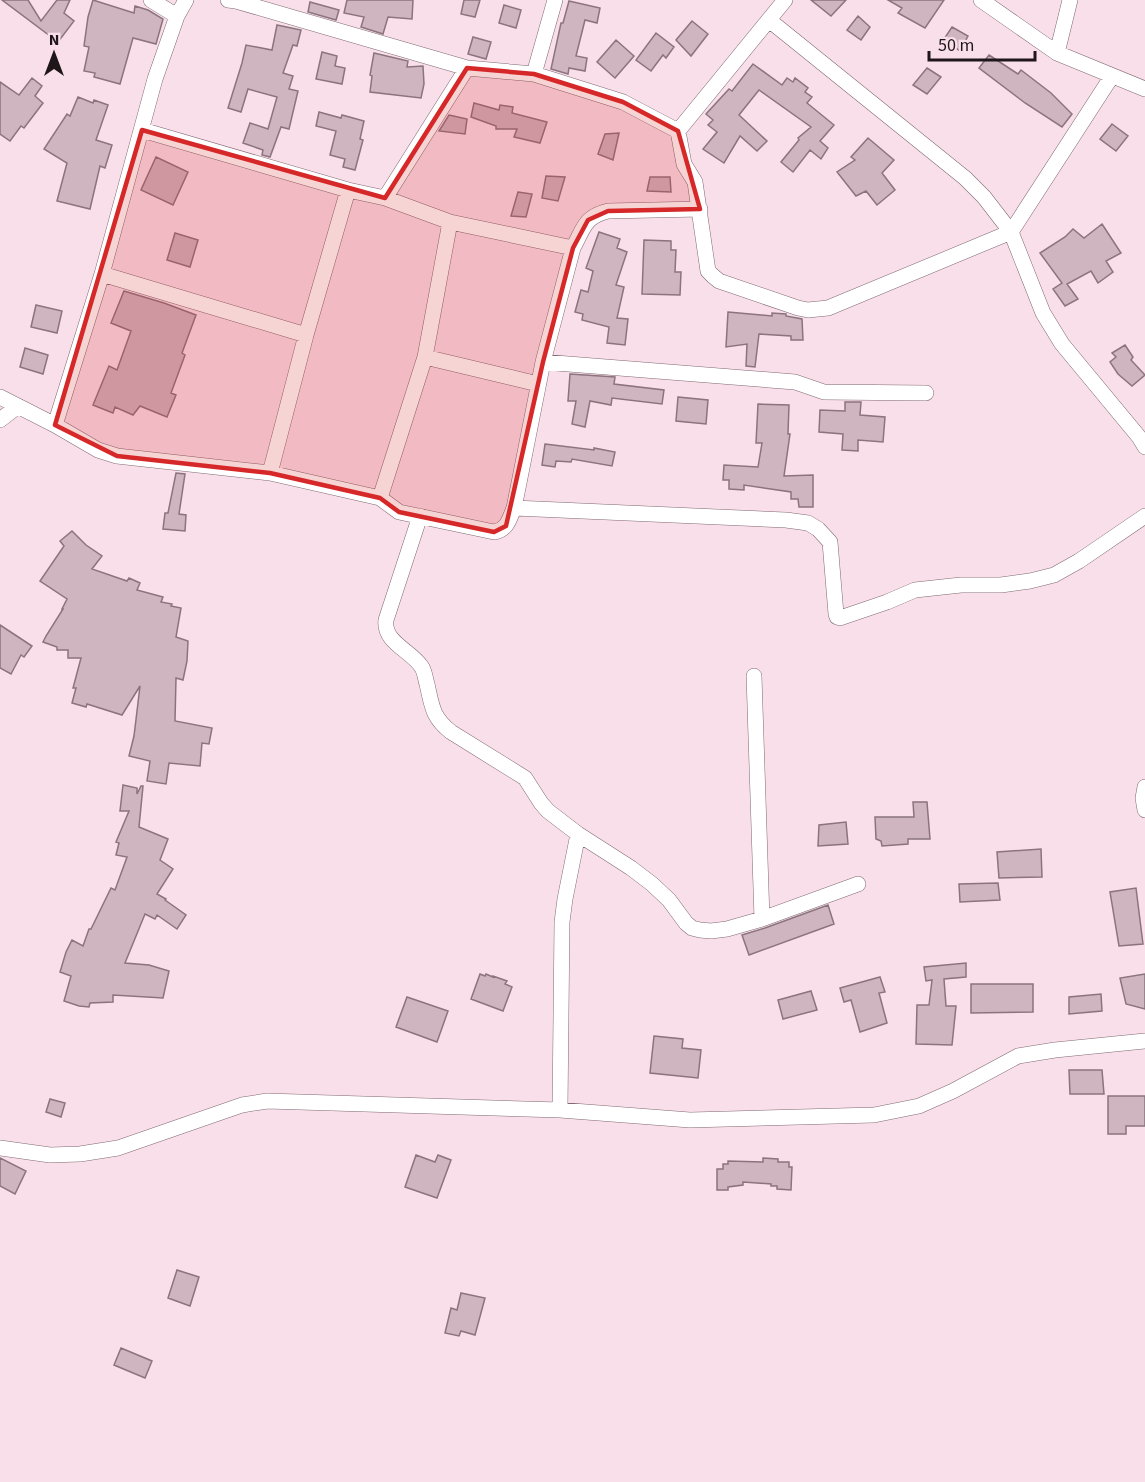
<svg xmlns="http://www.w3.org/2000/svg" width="1145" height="1482" font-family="'Source Sans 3',sans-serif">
  <rect width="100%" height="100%" fill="#f9dfe9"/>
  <path fill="#ceb5c0" stroke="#8b747e" stroke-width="1.5" d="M2,0h26l13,21 16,-21h13l-6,13 10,8 -16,21z
    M93,0l41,13 1,-7 13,4 15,9 -7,25 -23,-6 -13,46 -26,-7 1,-4 -11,-2 5,-24 -5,-1 4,-29z
    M347,0h66l-1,19 -24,-2 -5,17 -22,-7 3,-10 -20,-4z
    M464,0h16l-5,17 -14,-3z
    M811,0h35l-15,16z
    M888,0h56l-19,28 -27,-15 4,-5z
    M569,1l31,7 -3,15 -12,-3 -9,36 11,2 -2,13 -16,-3 -1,6 -17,-5 10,-46h2z
    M310,2l29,8 -3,10 -28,-8z
    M504,5l17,5 -5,18 -17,-5z
    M858,16l12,11 -9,13 -14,-10z
    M692,21l16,13 -17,22 -15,-16z
    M277,25l24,5 -4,16 -4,-1 -10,28 10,3 -4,13 9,2 -9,38 -8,-2 -11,30 -8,-2 1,-5 -20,-7 7,-20 18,6 9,-32 -29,-8 -7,23 -13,-4 14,-45 4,-18 26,5z
    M952,27l16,9 -8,15 -16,-12z
    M656,33l18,14 -8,11 -3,-3 -12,16 -15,-11z
    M473,37l18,5 -5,17 -18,-5z
    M616,40l18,16 -19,22 -18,-16z
    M322,52l15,4 -2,10 10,2 -3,16 -26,-5z
    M374,53l34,8 -1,6 16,-1 1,18 -3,14 -51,-6 2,-16 -2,-1z
    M989,55l29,19 3,-4 30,23 21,21 -10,13 -37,-24 -46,-35z
    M753,64l29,21 5,-7 6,4 2,-4 13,10 -3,4 7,5 -5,6 27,22 -14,16 8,7 -7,11 -11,-9 -17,22 -12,-10 18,-22 -1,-2 13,-11 -52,-37 -20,25 28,26 -10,10 -17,-15 -16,27 -21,-14 14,-17 -9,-7 5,-5 -7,-6 23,-25 3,2z
    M927,68l14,9 -14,17 -14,-9z
    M32,78l10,8 -7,10 8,7 -19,25 -3,-2 -11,15 -10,-7v-52l19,13z
    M78,97l15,6 1,-3 14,5 -12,35 16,5 -7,23 -5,-2 -10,43 -33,-8 10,-38 -23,-14 23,-35 3,2z
    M474,103l25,7 1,-5 13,2 -1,6 35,9 -7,21 -26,-6 3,-8h-21v-3l-25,-9z
    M319,112l22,6 1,-3 22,6 -4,18 3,1 -8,30 -12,-3 2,-8 -15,-4 6,-24 -20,-5z
    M449,115l18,4 -2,15 -26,-3z
    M1112,124l16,12 -12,15 -16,-12z
    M619,133l-6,27 -15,-6 7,-20z
    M868,138l26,22 -12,13 13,17 -18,15 -11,-14 -10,5 -19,-24 18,-12 -4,-3z
    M156,157l32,15 -15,33 -32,-15z
    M546,176l19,1 -7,24 -16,-3z
    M650,177h20l1,15 -24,-1z
    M518,192l14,2 -6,23 -15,-1z
    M1102,224l19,29 -15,8 7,11 -15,11 -7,-12 -24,13 11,15 -13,7 -12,-17 9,-6 -22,-30 25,-16 8,-8 11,9z
    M599,232l21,7 -3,9 10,4 -11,33 8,2 -7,31 11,1 -3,26 -18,-2 2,-16 -27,-7 1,-6 -8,-2 6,-22 7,2 5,-21 -7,-3z
    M175,233l23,7 -8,27 -23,-7z
    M644,240l27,1v9h5l-1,22h6l-1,23 -38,-1z
    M124,291l40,12 32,12 -14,38 3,2 -14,38 5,2 -9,22 -27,-11 -7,9 -18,-8 -2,6 -20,-8 16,-39 8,4 14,-39 -20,-8z
    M36,305l26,6 -5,22 -26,-6z
    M728,312l44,4v-3l14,1v2l16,3 1,21h-12v-4l-32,-2 -4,33 -9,-1 1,-22 -21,3z
    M1125,345l8,12 -2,3 14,15 -13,11 -14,-12 -8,-12 6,-5 -4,-4z
    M25,348l23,7 -5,19 -23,-7z
    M570,374l45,3 -1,7 50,6 -2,14 -50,-6 -1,7 -21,-4 -5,26 -13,-3 4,-23h-8z
    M678,397l30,3 -2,24 -30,-3z
    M845,402h16l-1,13 25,2 -2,25 -25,-2v11l-16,-1 1,-16 -24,-2 1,-22 25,1z
    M758,404l31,1 -1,29h2l-6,42 29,-1v32h-14l-1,-8h-7v-7l-47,-7v5l-15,-1v-9h-6l1,-15 34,2 4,-24h-6z
    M545,444l49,6v-2l21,4 -3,14 -40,-7 -1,3 -15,-1 -1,6 -13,-2z
    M176,473l9,1 -6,40 7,1 -1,16 -22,-2 2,-16h3z
    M72,531l14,14 16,11 -10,13 35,12 2,-3 11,5 -3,7 26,7 -2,5 11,2 -1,2 10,2 -5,29 12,4 -1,20 -4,19 -7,-2 -1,43 37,7 -3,16 -7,-1 -2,23 -31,-3 -3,21 -19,-3 3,-20 -21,-5 5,-20 6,-50 -18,29 -35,-11 -1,3 -14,-4 4,-15h-3l8,-30h-13v-8h-11v-3l-14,-5 3,-6 17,-27h-1l5,-10 -27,-18 24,-35 -4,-5z
    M0,625l32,21 -8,11 -3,-2 -10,19 -11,-6z
    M123,785l14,3v6l4,-8h2l-4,41 29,12 -8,21 13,9 -16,25 9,5 -1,1 21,15 -9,14 -20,-14 -2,4 -10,-5 -20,49 24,2 20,6 -6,27 -50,-3v7l-23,1 -1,4 -10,-1 -15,-5 7,-25 -11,-4 6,-20 6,-12 11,6 6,-17h2l20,-41 4,2 12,-33 -11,-2 3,-12 -3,-1 13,-31h-9z
    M913,802h14l3,37h-22v5l-26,2 -1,-5 -5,-2 -1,-22h39z
    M846,822l2,22 -30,2 1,-21z
    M1041,849l1,28 -43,1 -2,-26z
    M998,883l2,17 -40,2 -1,-18z
    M1136,888l7,56 -24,2 -9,-54z
    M828,905l6,19 -85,31 -7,-20 23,-7z
    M966,963v14l-22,2 2,27h10l-4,39 -36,-1 1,-39h12l3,-25 -6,1 -2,-14z
    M480,974l5,2 1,-2 7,3v-1l14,5 -2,3 7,3 -9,24 -32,-12z
    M1145,974v35l-19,-5 -6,-26z
    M880,977l5,15 -6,1 8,30 -27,9 -9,-32 -7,2 -4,-14z
    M971,984h62v28l-62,1z
    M811,991l6,19 -34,9 -5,-19z
    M1101,994l1,17 -33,3v-17z
    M407,997l41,14 -11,31 -41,-15z
    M654,1036l29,3 -1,9 19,2 -3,28 -48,-5z
    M1069,1070h33l2,24h-34z
    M1108,1096h37v30h-19v8h-18z
    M50,1099l15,4 -4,14 -15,-5z
    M416,1155l19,7 3,-7 13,5 -14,38 -32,-11z
    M0,1158l26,13 -11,23 -15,-8z
    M763,1158l15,1v3h11v5h3l-1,23 -14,-1v-3h-6v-2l-28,-2v3l-15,2v3h-11v-21h6v-5h5v-3l35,1z
    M177,1270l22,7 -9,29 -22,-8z
    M461,1293l24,5 -10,37 -14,-4 -2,5 -14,-3 6,-25 6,2z
    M121,1348l31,13 -7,17 -31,-13z"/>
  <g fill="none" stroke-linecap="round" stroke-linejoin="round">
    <defs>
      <path id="minor" d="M151,0l26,16
        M228,0l8,1 231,67 67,6 89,28 55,29 6,33 11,18 13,89 5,5 6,5 79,27 10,2 20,-2 183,-76 101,-156
        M981,0l76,53 88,36
        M769,20l196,158 19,19 27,35 32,81 19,31 77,93 6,10
        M1057,53l13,-53
        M534,74l21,-74
        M142,130l206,60 37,8 65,24 123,26c11,-20 11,-31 35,-37l92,-2
        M678,131l107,-131
        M348,190l-42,145 -36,138 110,25 45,-141 25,-135
        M385,198l82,-130
        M102,274l204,61
        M425,357l113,27
        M543,362l252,20 29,10 102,1
        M0,397l55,28 43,25 19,6 153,17
        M0,420l18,-14
        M55,425l47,-151 53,-195 22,-63 9,-16
        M380,498l19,14 95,20c13,-2 15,-12 20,-24l29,-146 30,-114
        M514,508l272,12 22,3 10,6 12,13 6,72 1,3 3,1 47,-16 28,-12 46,-5h40l29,-4 24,-6 25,-14 66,-45
        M420,516l-34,104c-3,22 24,30 35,46 4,5 4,12 6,18 5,22 5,33 24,48l74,46 16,25 7,8 30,23 53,34 21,16 17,16 17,23 6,5 8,2 11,1 16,-2 35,-10 96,-35
        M754,676l8,243
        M1145,787l-2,11 2,12
        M560,1110l2,-188 3,-23 13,-65
        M0,1148l50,7 30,-1 38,-6 124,-43 25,-4 293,9 130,10 184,-5 45,-9 34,-15 65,-35 37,-6 90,-9"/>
    </defs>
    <use href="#minor" stroke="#806a73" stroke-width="16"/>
    <use href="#minor" stroke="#fff" stroke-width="15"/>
  </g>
  <path fill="#d62828" fill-opacity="0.2" stroke="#d62828" stroke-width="4.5" stroke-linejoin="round" d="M467,68l67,6 89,28 55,29 22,78 -92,2 -20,9 -15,28 -30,114 -37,164 -12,6 -95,-20 -19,-14 -110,-25 -153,-17 -62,-31 87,-295 243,68z"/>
  <g transform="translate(54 54)" stroke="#f9dfe9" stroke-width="4.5" paint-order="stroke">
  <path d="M0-4.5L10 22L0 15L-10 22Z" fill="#1f161a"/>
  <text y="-9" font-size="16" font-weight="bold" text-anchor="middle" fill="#1f161a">N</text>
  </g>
  <path d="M929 51v9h106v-9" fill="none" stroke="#1f161a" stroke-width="3"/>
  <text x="938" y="51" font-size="18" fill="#1f161a" stroke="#f9dfe9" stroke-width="4.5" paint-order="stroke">50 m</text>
</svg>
